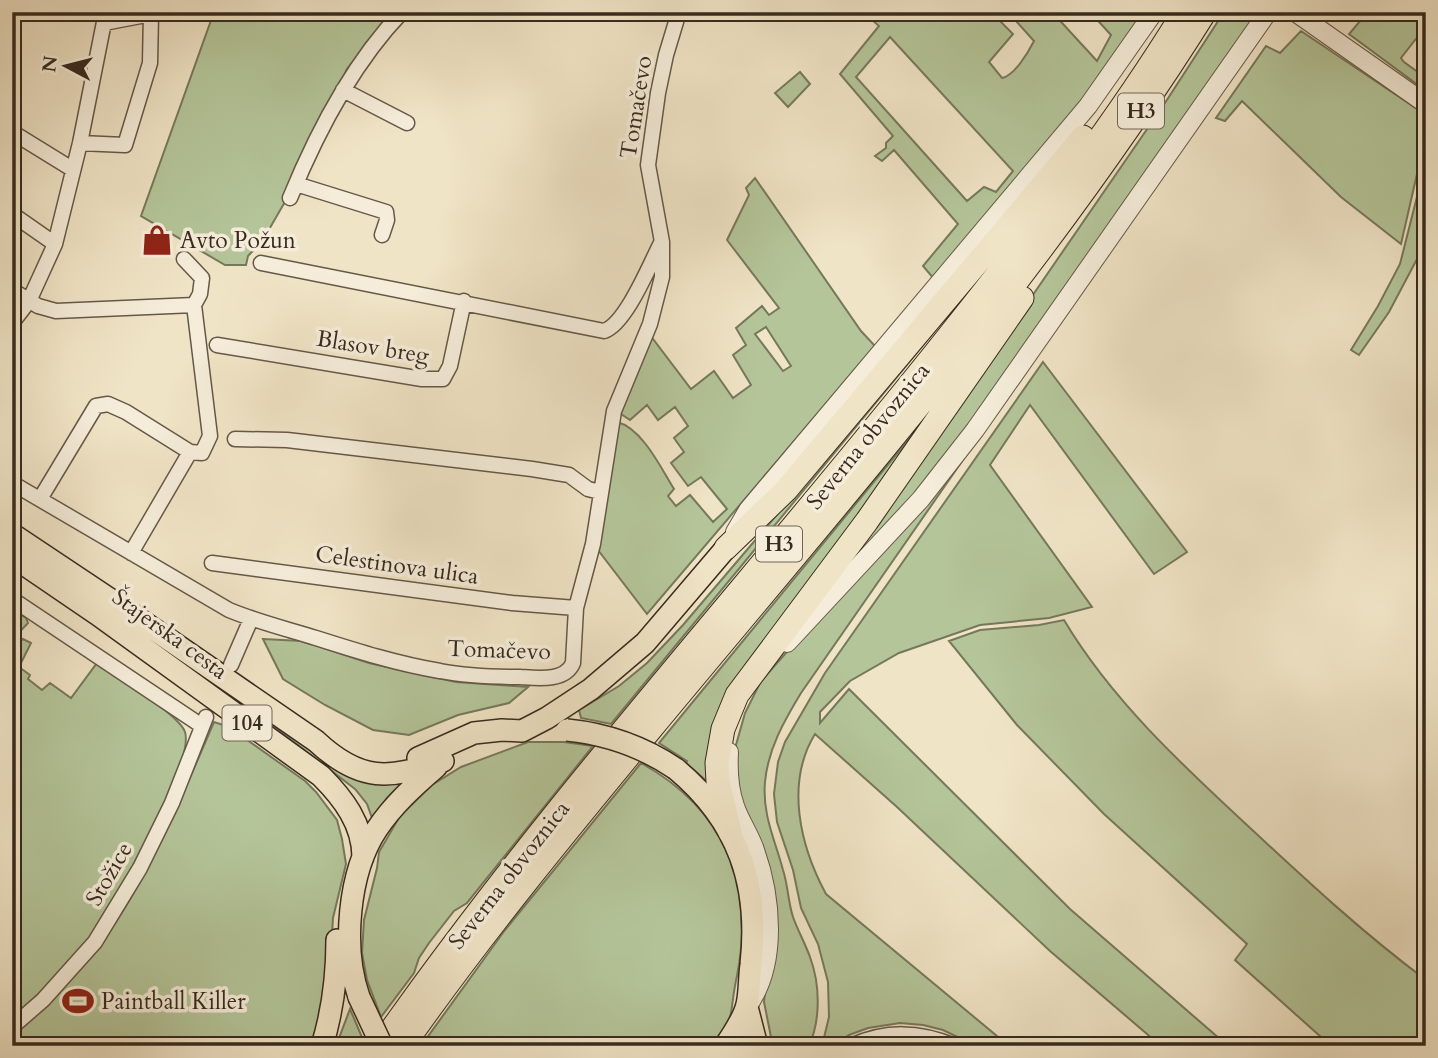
<svg xmlns="http://www.w3.org/2000/svg" width="1438" height="1058" font-family="Cardo,serif">
  <rect width="100%" height="100%" fill="#f0e4c6"/>
  <filter id="stains"><feTurbulence type="fractalNoise" baseFrequency=".00286" numOctaves="4"/><feColorMatrix values="0 0 0 0 .2 0 0 0 0 .09 0 0 0 0 .02 0 0 0 .5 -.17"/></filter>
  <radialGradient id="worn" r=".72"><stop offset=".6" stop-color="#630" stop-opacity="0"/><stop offset="1" stop-color="#630" stop-opacity=".3"/></radialGradient>
  <path fill="#b4c599" stroke="#76785c" stroke-width="2" fill-rule="evenodd" d="M214,12h180l-47,57 -61,131 -23,40 -15,16 -2,9h-21l-84,-49z
    M863,12h128l22,22 -24,28 13,16c12,-2 26,-25 32,-37l-26,-29h44l45,49 14,-26 -21,-23h57l-62,87 -151,180 -11,-13 35,-42 -64,-74 -12,11 -7,-5 11,-8v-5l7,-7 -53,-62 39,-48zM890,37l123,134 -17,21 -12,-5 -17,14 -111,-124z
    M1224,12h34l-317,452 -110,124 332,-482z
    M1372,12h54v14l-25,32 3,4 22,16v13l-77,-57 18,-21z
    M1301,31l125,84v29l-9,30 -16,70 -60,-47 -99,-96 -17,20 -9,-3 50,-72 14,7z
    M800,72l10,12 -22,23 -13,-14z
    M1426,161v81l-37,70 -30,43 -8,-5 27,-44 22,-42z
    M755,178l106,153 14,15 -228,268 -49,-64 19,-128c25,6 44,46 57,67l-6,7 8,10 14,-11 23,27 14,-13 -26,-32 -13,9 -17,-23 13,-11 -10,-14 14,-12 -13,-19 -17,13 -11,-15 -17,15 -9,-6v-4l29,-75 41,54 23,-18 19,27 18,-13 -18,-30 13,-10 -10,-17 26,-22 7,9 10,-7 -52,-68 22,-45 -3,-7zM766,327l25,39 -8,5 -28,-37z
    M981,275l-370,449 -30,-6 -2,-8 40,-24 28,-23 36,-38z
    M1043,362l144,190 -33,22 -124,-169 -40,60 102,142 -43,11 -69,7 -81,28 -49,28 -30,31v11l29,-34 221,220 158,137h-67l-111,-95 -153,-144 -82,-73c-30,49 -15,112 11,160l183,152h-33l-33,-16 -20,-5 -23,-2 -32,5 -19,7 -16,11h-11l7,-29 -1,-35 -10,-38 -17,-36 -8,-38 -16,-48 -3,-28 4,-32 7,-20 40,-69z
    M942,399l-195,272 -37,113 -24,-21 1,-2 -28,-18z
    M981,434l-180,259c-17,28 -33,56 -36,89 -3,32 10,58 18,88 5,15 5,32 10,47 5,14 12,26 17,40 10,27 11,62 -1,89h-32l-6,-9 -7,-35 7,-59 -38,-168 3,-30 9,-32 16,-32z
    M12,609l14,9 2,5 -16,17z
    M1064,620c47,79 117,144 184,206 58,54 115,107 178,154v66h-95l-96,-86 12,-16 -143,-130 -87,-89 -68,-84 31,-11 59,-5z
    M23,639l8,4 -12,24 11,8 -2,4 14,11 8,-7 21,15 26,-35c18,13 82,51 88,69 9,29 -58,152 -76,180 -9,14 -19,27 -29,39 -21,24 -45,47 -68,69v-371z
    M263,639l39,2 67,22 87,19 72,5 -19,16 -51,12 -49,20 -36,-5 -48,-25 -42,-26z
    M246,705l99,64 59,12 -17,17 -15,20 -5,-14 -12,-15z
    M214,722l15,5 76,54 11,11 21,28 5,19 4,25 -13,54 -2,32 -16,96h-303v-13c30,-28 63,-54 87,-87 50,-67 82,-148 115,-224z
    M528,742h36l29,4 -126,157 -13,8 -25,32 -10,15 -5,15 -33,44 -14,-37 -5,-27 2,-33 13,-52 2,-16 21,-36 32,-31 29,-18z
    M641,763c83,46 114,120 96,213 -3,12 -4,25 -6,37 -2,11 -12,23 -18,33h-292l84,-116z
    M350,1009l14,33 -2,4h-26z"/>
  <g fill="none" stroke-linecap="round" stroke-linejoin="round">
    <defs>
      <path id="minor" d="M343,90l64,33
        M12,132l60,37
        M80,143l45,2 25,-82 1,-49 -47,9
        M296,184l90,28 1,8 -5,15
        M290,198c27,-66 62,-134 112,-186
        M12,214l43,30
        M184,259l18,19 -2,16 -6,11 16,131 -8,17 -12,-1
        M261,263l343,68c22,-7 46,-67 57,-88
        M12,290l26,16 18,5 138,-6
        M12,323l17,-22 26,-57 25,-101 26,-131
        M217,345l205,34h21l7,-13 14,-65
        M235,439l52,1 245,29 37,6 19,14 12,3
        M12,483l217,127c29,12 58,19 87,28 41,13 82,26 124,33 26,5 54,6 80,6 17,1 45,5 53,-14l3,-55 17,-64 21,-133 36,-87 12,-47v-35l-14,-77 10,-72 8,-38 13,-43
        M40,499l56,-93 12,-2 18,8 64,40 -59,101
        M212,563l300,40 64,5
        M12,599l190,127
        M231,665l20,-46
        M12,1027l31,-27 52,-58 45,-74 32,-65 34,-86
        M851,1046c35,-16 68,-15 104,0"/>
      <path id="tertiary" d="M1295,12l131,92
        M735,532l13,-22 340,-404 66,-94
        M787,643l134,-144 54,-69 293,-418
        M729,752c-1,18 0,37 6,54 5,15 15,29 20,44 17,48 23,115 -8,157"/>
      <path id="primary" d="M12,534l114,76 190,131c45,42 73,38 127,20
        M12,556l85,58 224,162c22,22 42,48 42,81
        M418,758l56,-25 28,-3 20,1 25,-13 44,-29 54,-46 81,-95
        M676,769c62,52 84,115 75,196 -2,13 -1,32 -5,43 -4,13 -13,26 -21,38
        M359,997c-17,-49 -11,-124 18,-168 16,-24 37,-43 59,-62
        M747,1007l10,39
        M322,1046c11,-36 15,-69 15,-106"/>
      <path id="trunk" d="M726,548l60,-58 297,-353
        M730,832l-12,-50 -1,-19 6,-34 14,-34 130,-174 155,-223
        M380,1046c175,-250 383,-475 572,-714 82,-103 163,-208 232,-320
        M403,1046c77,-110 162,-213 247,-316 193,-233 394,-461 555,-718"/>
    </defs>
    <use href="#minor" stroke="#665848" stroke-width="17"/>
    <use href="#tertiary" stroke="#665848" stroke-width="20"/>
    <use href="#primary" stroke="#382a1e" stroke-width="24"/>
    <use href="#trunk" stroke="#382a1e" stroke-width="25"/>
    <use href="#minor" stroke="#f5edda" stroke-width="14"/>
    <use href="#tertiary" stroke="#f5edda" stroke-width="18"/>
    <use href="#primary" stroke="#f0e4c6" stroke-width="21"/>
    <use href="#trunk" stroke="#f0e4c6" stroke-width="23"/>
    <defs>
      <path id="primary-bridge" d="M567,730c40,4 75,16 109,39
        M359,997l23,49"/>
    </defs>
    <use href="#primary-bridge" stroke="#382a1e" stroke-width="24" stroke-linecap="butt"/>
    <use href="#primary-bridge" stroke="#f0e4c6" stroke-width="21"/>
  </g>
  <defs>
    <symbol id="shop-bare" viewBox="-9 -9 18 18"><path d="M-5-2.5h2.3a2.7 3.5 0 0 1 5.4 0H5L5.5 6h-11ZM-1.5-2.5h3a1.5 2.3 0 0 0-3 0Z" fill="#8f2418" stroke="#f5edda" stroke-width="2.5" paint-order="stroke"/></symbol>
    <symbol id="stadium-bare" viewBox="-9 -9 18 18"><path d="M0-5a6.5 5 0 1 0 0 10a6.5 5 0 1 0 0-10ZM-3.5-1.8h7v3.6h-7Z" fill="#8f2418" stroke="#f5edda" stroke-width="2.5" paint-order="stroke"/></symbol>
  </defs>
  <g fill-rule="evenodd">
    <use href="#shop-bare" x="135" y="218" width="44" height="44"/>
    <use href="#stadium-bare" x="56" y="979" width="44" height="44"/>
  </g>
  <g text-anchor="middle" dominant-baseline="central" stroke-width="7" stroke-linejoin="round" paint-order="stroke">
    <g fill="#f5edda" stroke="#716456" stroke-width="2">
      <rect x="1118" y="93.5" width="46" height="35" rx="5"/>
      <rect x="756" y="526.5" width="46" height="35" rx="5"/>
      <rect x="222.5" y="705.5" width="49" height="35" rx="5"/>
    </g>
    <g font-size="21" font-weight="bold" fill="#382a1e">
      <text x="1141" y="111">H3</text>
      <text x="779" y="544">H3</text>
      <text x="247" y="723">104</text>
    </g>
    <g font-size="23" fill="#382a1e" stroke="#f5edda">
      <text transform="translate(636 107) rotate(-81)">Tomačevo</text>
      <text transform="translate(373 347) rotate(9)">Blasov breg</text>
      <text transform="translate(868 436) rotate(-51)">Severna obvoznica</text>
      <text transform="translate(397 565) rotate(8)">Celestinova ulica</text>
      <text transform="translate(170 634) rotate(36)">Štajerska cesta</text>
      <text transform="translate(499 650) rotate(2)">Tomačevo</text>
      <text transform="translate(109 874) rotate(-60)">Stožice</text>
      <text transform="translate(509 875) rotate(-52)">Severna obvoznica</text>
    </g>
    <g font-size="23" fill="#382a1e" stroke="#f5edda" text-anchor="start">
      <text x="180" y="240">Avto Požun</text>
      <text x="101" y="1001">Paintball Killer</text>
    </g>
  </g>
  <rect width="1438" height="1058" fill="none" stroke="#f0e4c6" stroke-width="42"/>
  <rect x="14" y="14" width="1410" height="1030" fill="none" stroke="#382a1e" stroke-width="3.5"/>
  <rect x="21" y="21" width="1396" height="1016" fill="none" stroke="#382a1e" stroke-width="2"/>
  <g transform="translate(66 66) rotate(277)" stroke="#f5edda" stroke-width="5" paint-order="stroke">
  <path d="M0-5L12 26L0 18L-12 26Z" fill="#382a1e"/>
  <text y="-10" font-size="19" font-weight="bold" text-anchor="middle" fill="#382a1e">N</text>
  </g>
  <rect width="100%" height="100%" filter="url(#stains)"/>
  <rect width="100%" height="100%" fill="url(#worn)"/>
</svg>
